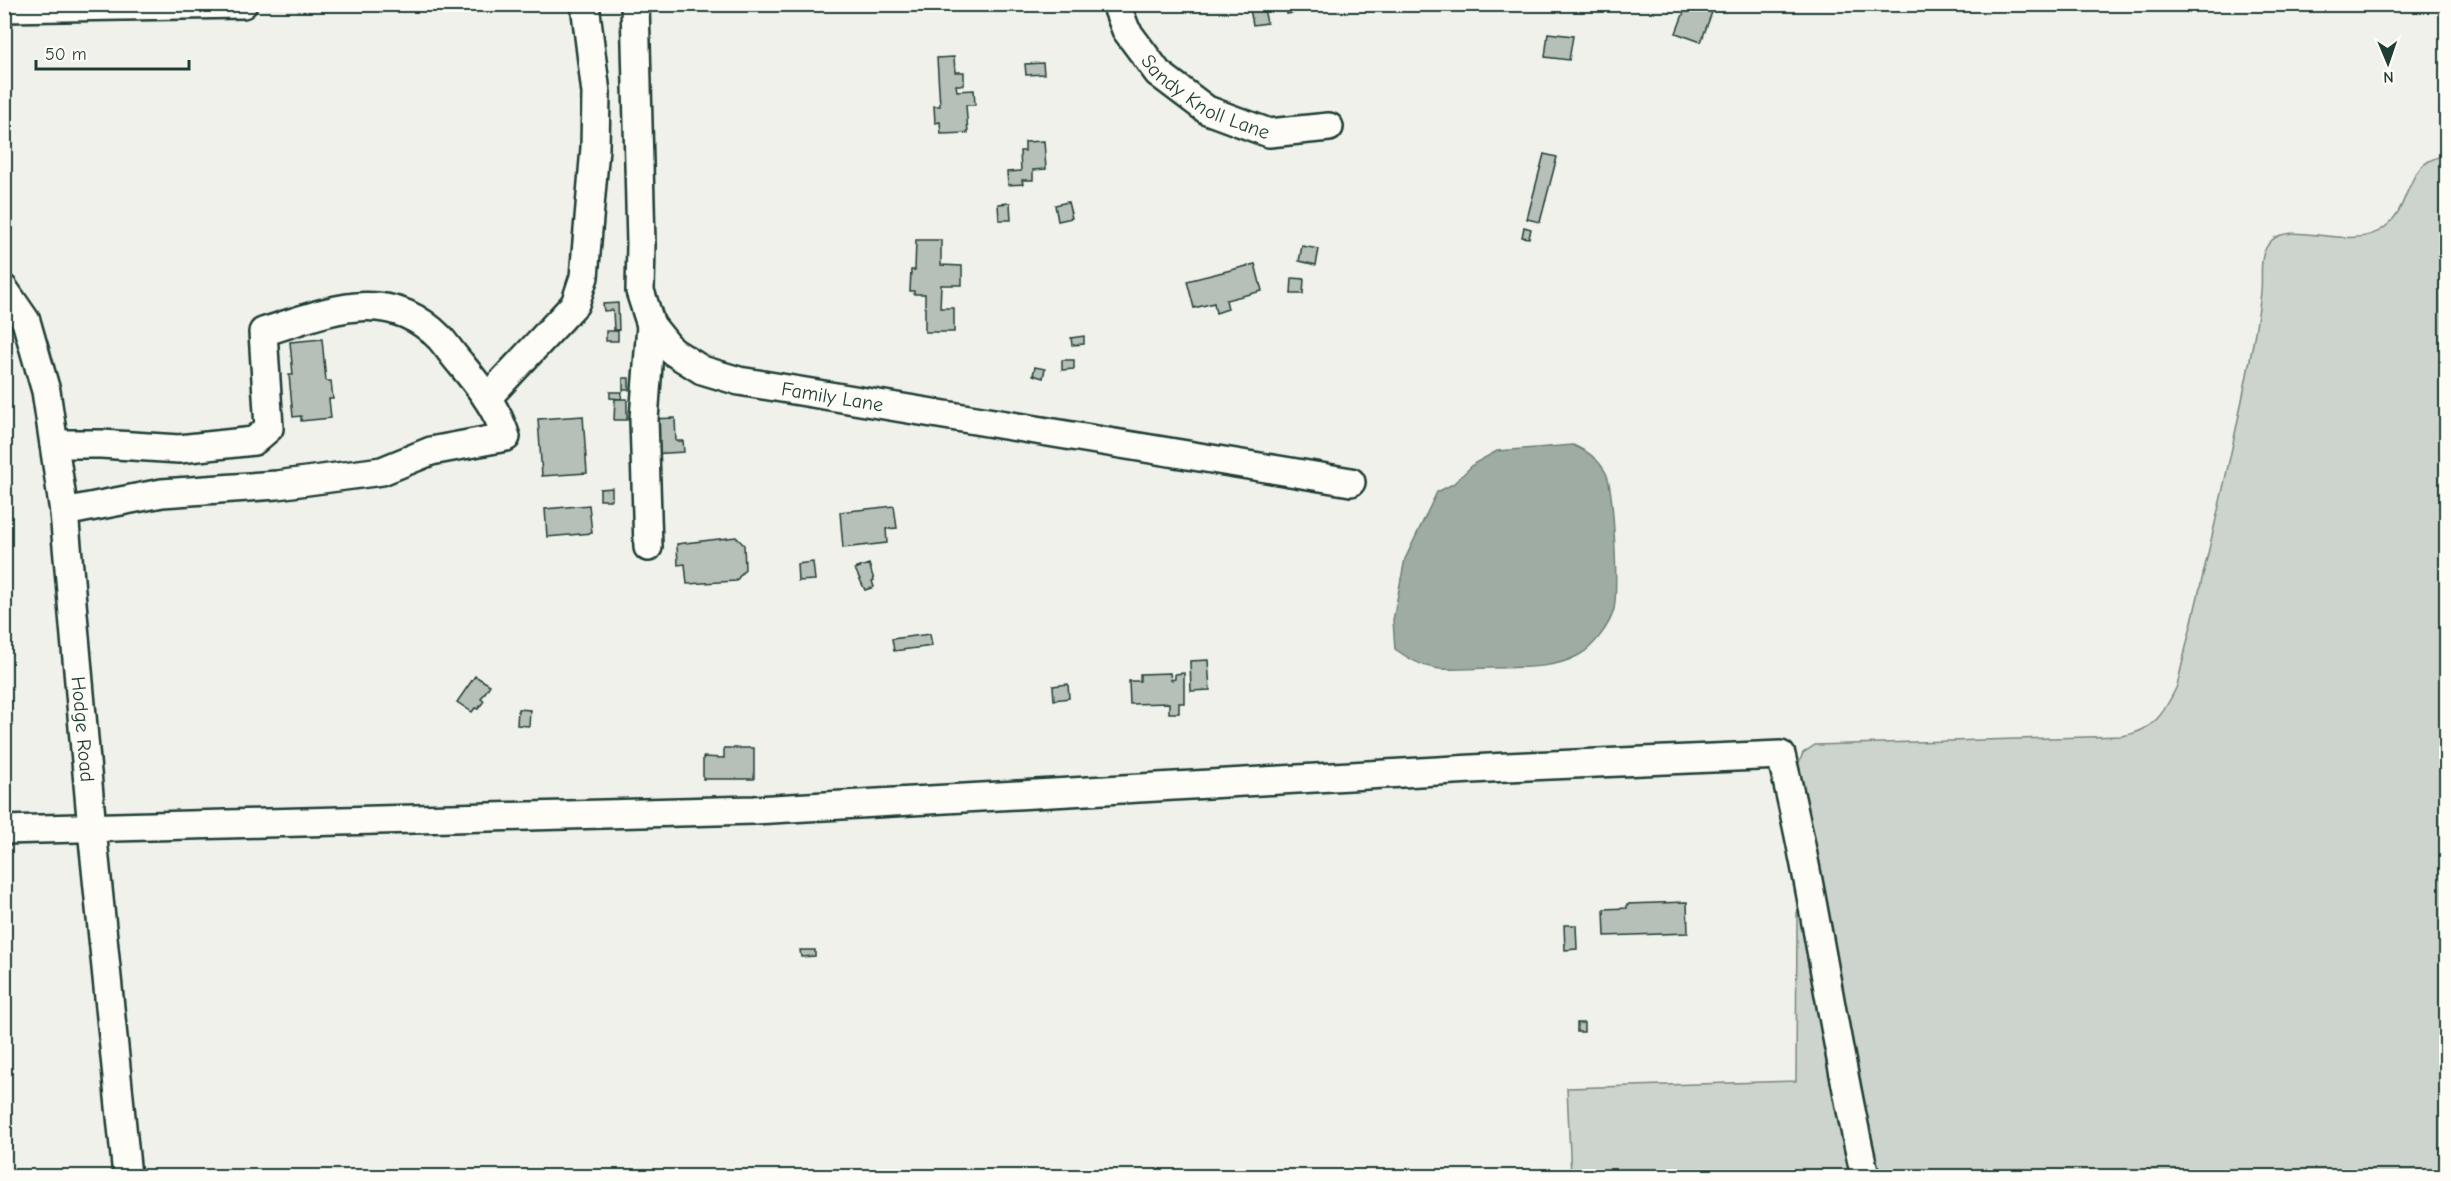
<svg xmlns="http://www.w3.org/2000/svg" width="2451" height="1181" font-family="'Comic Neue',sans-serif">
  <rect width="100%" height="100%" fill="#f0f1eb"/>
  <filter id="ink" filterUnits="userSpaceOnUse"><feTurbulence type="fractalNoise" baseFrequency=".0167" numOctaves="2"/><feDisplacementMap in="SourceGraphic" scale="12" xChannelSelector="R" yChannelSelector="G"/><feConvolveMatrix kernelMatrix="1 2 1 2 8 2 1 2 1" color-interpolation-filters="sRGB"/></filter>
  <g filter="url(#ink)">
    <path fill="#cdd3cd" stroke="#768880" stroke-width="1.5" d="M2446,155v1021h-875l-4,-88 229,-7 2,-316 5,-12 12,-8 307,-9c32,-5 42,-23 55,-50 27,-118 57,-235 78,-354 2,-13 5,-27 6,-41 2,-17 -4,-37 11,-51 21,-20 81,13 113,-13 29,-23 17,-64 61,-72z"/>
    <path fill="#9faca4" stroke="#6c8077" stroke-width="1.5" d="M1573,445c15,7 25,13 33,28 8,16 12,117 8,136 -4,16 -21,39 -35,46 -27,15 -60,12 -89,13 -44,1 -58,8 -95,-19l-2,-29 12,-61 32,-67 16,-8 22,-21 22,-12z"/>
    <path fill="#b6bfb8" stroke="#1f3d34" stroke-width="1.5" d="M1249,4h14l4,19 -14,2z
      M1300,4l2,7 -15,3 -2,-9z
      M1687,4h28l-14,38 -25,-9z
      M1548,33l25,3 -4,24 -24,-3z
      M954,57l1,15h9v13h-8l1,6 17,-1 1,15h-9l2,28 -27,1 -1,-12 -5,1 -1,-17h6l-3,-48z
      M1043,63l1,11 -18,1 -1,-11z
      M1044,141l2,28 -13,1v10h-11l1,4 -15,1 -1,-13 14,-1 -1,-20h5v-9z
      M1544,154l13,3 -17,65 -13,-3z
      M1068,202l4,16 -14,3 -3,-16z
      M1010,203l1,17h-12l-1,-16z
      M1524,227l7,2 -2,9 -7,-1z
      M916,240h25v25l21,1v19h-21l-1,23h14v24h-29v-38h-11v-3h-4l1,-21h4z
      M1302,246l17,3 -3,16 -17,-4z
      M1255,264l7,27 -36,9 2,9 -12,4 -2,-10 -20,5 -7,-27z
      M1292,278l12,1 -1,15h-12z
      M618,303l1,27h-5l-1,-20 -9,1 -1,-7z
      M606,331h12v10h-12z
      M1084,336v8l-12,1 -1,-7z
      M322,339l4,42h5l2,18h-4l2,19 -30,3v-5l-8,1 -4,-42h4l-3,-33z
      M1062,360h12v9l-12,1z
      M1035,367l10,2 -2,9 -10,-3z
      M623,378h6v12h-6z
      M610,392h12l-1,7 -11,-1z
      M615,399h12v21h-13z
      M583,416l4,57 -45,3 -4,-57z
      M675,418l1,23h7l1,11 -33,2 -2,-35z
      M612,488v12h-12v-11z
      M589,505l3,28 -45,4 -2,-28z
      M894,506l3,22 -11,1 1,14 -44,5 -3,-36z
      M736,537l8,8 1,24 -9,12 -49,3 -2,-20 -7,1 -1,-21z
      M813,562l2,18 -17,1 -1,-17z
      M869,564l5,16 -2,1 2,6 -9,3 -10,-21z
      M930,634l2,12 -38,5 -2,-12z
      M1208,660l2,30 -19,1 -1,-30z
      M1170,673l1,7 4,-1v-5l9,-1v30h-5v10h-10v-10l-39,1 -1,-23h11v-7z
      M475,676l15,9 -9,14 3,2 -6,8 -3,-1 -3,4 -15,-10z
      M1068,684l1,14 -15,2 -1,-14z
      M518,709l12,1 -1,16 -12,-1z
      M724,748h30v31h-51v-22l21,1z
      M1687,902l1,31 -83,3 -1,-27 23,-1v-4z
      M1564,925h12l1,24 -12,1z
      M800,950h15v6l-14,1z
      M1577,1023h7v9h-7z"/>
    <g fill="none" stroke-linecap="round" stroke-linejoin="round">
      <defs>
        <g id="minor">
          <path id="s1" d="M635,4l6,240 -1,47 11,34 21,26 30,19 37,11 612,101"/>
          <path id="s2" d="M1116,4l10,26 32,43 49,37 62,23 60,-6"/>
          <path d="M4,8l239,-4"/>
          <path id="s3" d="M4,289l22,32 20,70 18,121 28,317 35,347"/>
          <path d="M487,398l88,-94 9,-27 11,-129 1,-55 -11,-89"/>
          <path d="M54,444h47l78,5 75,-8 15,-13 -6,-96c62,-19 123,-49 177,6 7,8 13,17 20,25 19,23 37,45 46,74l-75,14 -49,20 -105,14 -115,8 -98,19"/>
          <path d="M648,547l-4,-128 7,-94"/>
          <path d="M4,830l750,-20 753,-43 274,-12c34,139 52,282 84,421"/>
        </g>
      </defs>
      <use href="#minor" stroke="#1f3d34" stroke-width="32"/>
      <use href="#minor" stroke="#fdfcf7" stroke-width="27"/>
    </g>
  </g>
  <g text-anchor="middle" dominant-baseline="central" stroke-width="5" stroke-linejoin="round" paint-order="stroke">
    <g font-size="20" fill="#1f3d34" stroke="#fdfcf7">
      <text stroke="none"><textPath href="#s2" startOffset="135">Sandy Knoll Lane</textPath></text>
      <text stroke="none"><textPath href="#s1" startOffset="525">Family Lane</textPath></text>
      <text stroke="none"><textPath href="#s3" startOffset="452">Hodge Road</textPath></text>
    </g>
  </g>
  <rect width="2451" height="1181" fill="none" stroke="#fdfcf7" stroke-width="24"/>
  <rect x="12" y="12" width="2427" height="1157" fill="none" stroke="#1f3d34" stroke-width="2" filter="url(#ink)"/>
  <g transform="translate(2388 63) rotate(178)" stroke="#fdfcf7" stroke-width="4.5" paint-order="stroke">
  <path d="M0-4.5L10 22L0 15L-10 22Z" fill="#1f3d34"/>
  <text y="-9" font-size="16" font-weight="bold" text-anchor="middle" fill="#1f3d34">N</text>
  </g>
  <path d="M36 60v9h153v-9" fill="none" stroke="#1f3d34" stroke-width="3"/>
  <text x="45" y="60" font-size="18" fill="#1f3d34" stroke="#fdfcf7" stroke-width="4.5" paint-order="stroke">50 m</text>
</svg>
